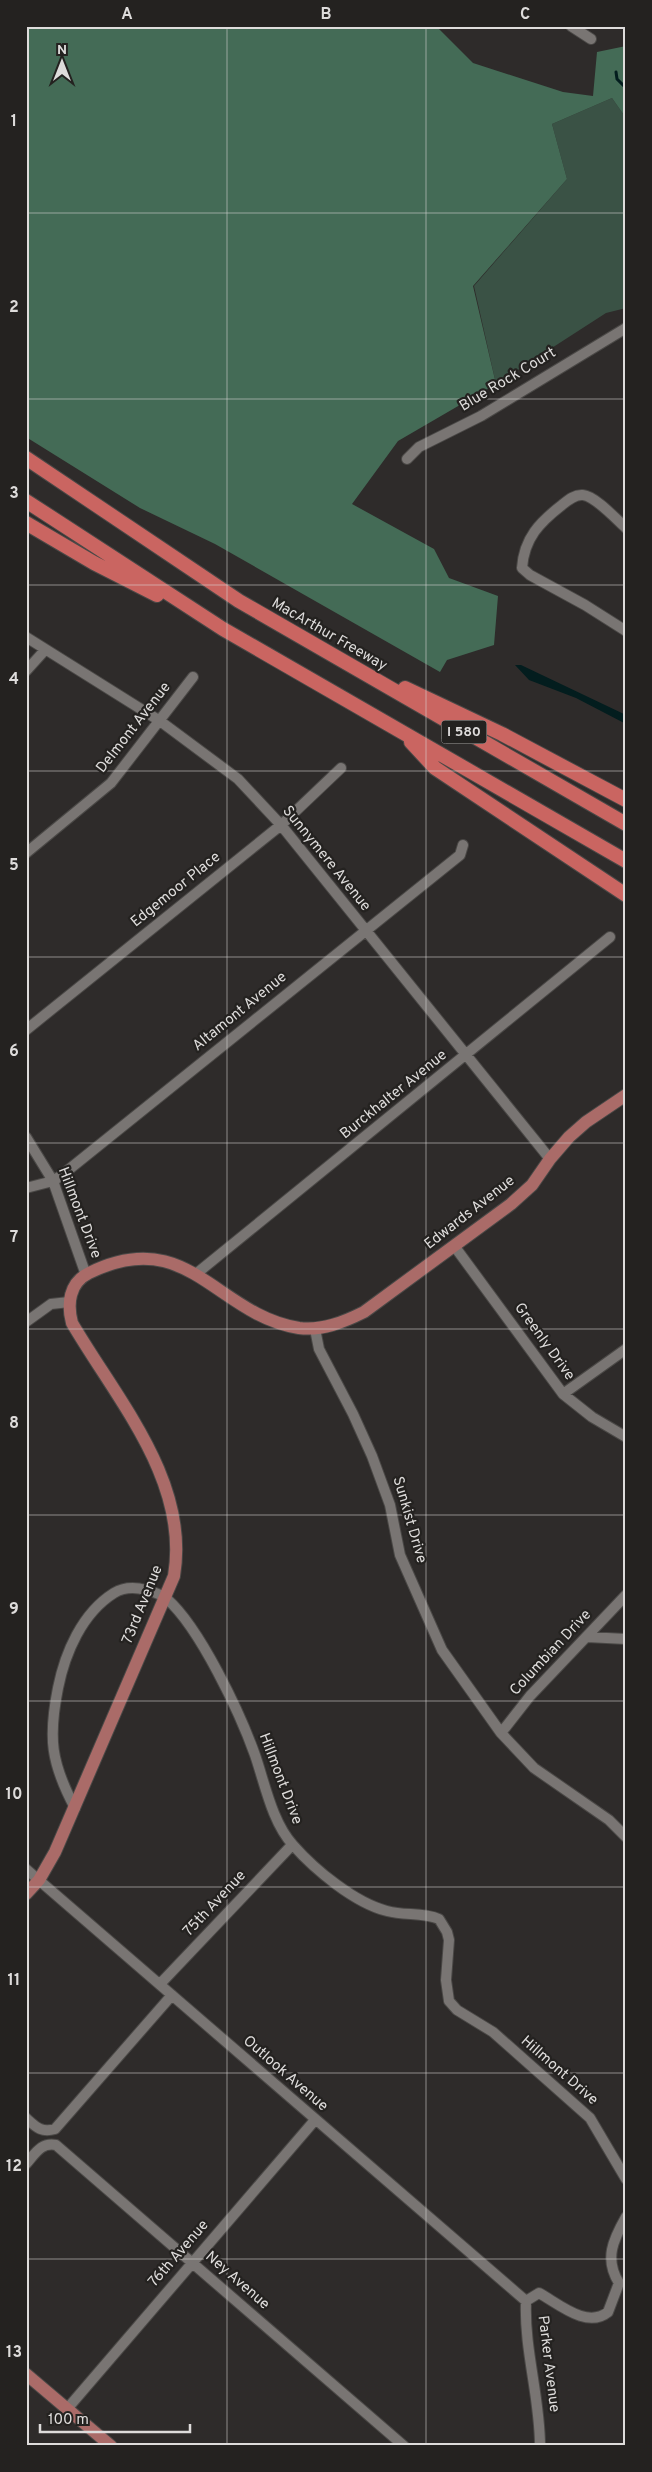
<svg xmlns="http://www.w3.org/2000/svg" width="652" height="2472" font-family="Overpass,sans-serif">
  <rect width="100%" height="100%" fill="#2e2b2a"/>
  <path fill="#3a5245" d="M612,98l14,20v190l-20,5 -110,71 -22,-98 93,-107 -15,-55z"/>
  <path fill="#446b56" d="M31,26h405l37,37 90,29 30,4 4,-44 29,-6v72l-14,-20 -60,26 15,55 -94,107 23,98 -98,57 -46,63 82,45 15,29 49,18 -4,49 -47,15 -7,12 -225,-128 -75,-36 -114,-71v-405z"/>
  <path fill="#031d1e" d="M515,665h6l105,50v9l-50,-26 -47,-18z"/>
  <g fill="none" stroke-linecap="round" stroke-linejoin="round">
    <path stroke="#031d1e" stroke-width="3" d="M616,72l1,7 9,9"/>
    <defs>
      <path id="minor" d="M571,26l20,13
        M407,459l12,-12 62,-31 145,-88
        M626,528c-10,-9 -31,-32 -43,-33 -8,-1 -15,5 -21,10 -22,17 -38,33 -40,63l8,7 55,30 41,26
        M26,637l134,84 78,58 43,46 269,334
        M26,671l19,-21
        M26,853l85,-70 82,-106
        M26,1030l255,-205 60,-57
        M26,1137l27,44 33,94
        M26,1188l27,-7 9,-6 398,-320 3,-10
        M455,1247l108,147 29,23 34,20
        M196,1274l414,-337
        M26,1322l25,-18 18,-2
        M315,1329l4,20 34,65 19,42 18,49 10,50 42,95 59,83 33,35 75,52 17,17
        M563,1394l63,-45
        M587,1637l39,2
        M501,1733l29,-37 96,-101
        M75,1808c-24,-45 -27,-70 -17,-120 7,-35 24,-75 56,-95 10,-6 21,-6 32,-3 7,2 16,4 21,9 33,29 73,114 88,156 10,29 17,67 38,90 22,25 62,58 94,66 18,5 35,1 52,8l8,13 2,8 -3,40 3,21 8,9 36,22 97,86 36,61
        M26,1869l500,432
        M160,1984l132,-139
        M26,2118c10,9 15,15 29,11l117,-134
        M26,2164c9,-10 15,-22 30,-19l348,301
        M67,2409l248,-289
        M540,2446c0,-49 -16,-96 -14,-145l13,-8c20,11 48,36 69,19l11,-29c-15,-24 -6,-43 7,-66"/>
      <path id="major" d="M26,1894l13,-14 16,-28 119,-276c16,-95 -57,-176 -102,-253 -5,-19 -3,-40 17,-50 99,-49 127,42 210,55 23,3 45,-6 65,-16l147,-108 21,-19 18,-26 19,-22 17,-15 40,-27
        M26,2374l85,72"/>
      <path id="highway" d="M26,458l213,143 387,223
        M26,501l197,128 403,232
        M26,523l68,40 63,32
        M405,688l97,46 124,66
        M411,742l24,26 191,127"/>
    </defs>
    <use href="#minor" stroke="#4a4846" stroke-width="12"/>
    <use href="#major" stroke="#4a4846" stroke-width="14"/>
    <use href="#highway" stroke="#4a4846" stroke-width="16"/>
    <use href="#minor" stroke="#797573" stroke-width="10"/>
    <use href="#major" stroke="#aa6b68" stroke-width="12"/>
    <use href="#highway" stroke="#ca6561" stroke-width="14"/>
  </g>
  <path fill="none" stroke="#dedcdb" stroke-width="1" stroke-opacity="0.55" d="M227,26v2420M426,26v2420M26,213h600M26,399h600M26,585h600M26,771h600M26,957h600M26,1143h600M26,1329h600M26,1515h600M26,1701h600M26,1887h600M26,2073h600M26,2259h600"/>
  <g text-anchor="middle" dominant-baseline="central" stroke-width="4.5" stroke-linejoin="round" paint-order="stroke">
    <rect fill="#242220" stroke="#a6a4a3" stroke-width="1" x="441.5" y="720.5" width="45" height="23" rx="4"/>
    <g font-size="14" font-weight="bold" fill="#dedcdb">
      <text x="464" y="732">I 580</text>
    </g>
    <g font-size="15" fill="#dedcdb" stroke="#242220">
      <text transform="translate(508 380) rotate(-31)">Blue Rock Court</text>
      <text transform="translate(329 635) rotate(30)">MacArthur Freeway</text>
      <text transform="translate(134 728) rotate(-52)">Delmont Avenue</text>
      <text transform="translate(326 859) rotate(51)">Sunnymere Avenue</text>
      <text transform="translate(176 890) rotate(-39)">Edgemoor Place</text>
      <text transform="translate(240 1012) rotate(-39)">Altamont Avenue</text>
      <text transform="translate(394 1095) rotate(-39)">Burckhalter Avenue</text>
      <text transform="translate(79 1213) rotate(69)">Hillmont Drive</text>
      <text transform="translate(470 1213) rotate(-38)">Edwards Avenue</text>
      <text transform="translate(544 1342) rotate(54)">Greenly Drive</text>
      <text transform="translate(409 1520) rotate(74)">Sunkist Drive</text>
      <text transform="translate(143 1605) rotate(-68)">73rd Avenue</text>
      <text transform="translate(551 1653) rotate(-47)">Columbian Drive</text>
      <text transform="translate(280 1779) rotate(69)">Hillmont Drive</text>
      <text transform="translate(215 1904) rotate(-47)">75th Avenue</text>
      <text transform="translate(559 2071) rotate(41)">Hillmont Drive</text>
      <text transform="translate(285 2074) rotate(41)">Outlook Avenue</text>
      <text transform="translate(179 2254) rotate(-49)">76th Avenue</text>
      <text transform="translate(237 2281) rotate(41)">Ney Avenue</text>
      <text transform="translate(548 2364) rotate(83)">Parker Avenue</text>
    </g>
  </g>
  <rect width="652" height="2472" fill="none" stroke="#242220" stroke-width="55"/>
  <g transform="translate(62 62)" stroke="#242220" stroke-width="4" paint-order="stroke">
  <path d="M0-4L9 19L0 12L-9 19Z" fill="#dedcdb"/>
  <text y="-8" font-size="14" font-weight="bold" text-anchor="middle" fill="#dedcdb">N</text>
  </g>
  <path d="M40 2424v8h150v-8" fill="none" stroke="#dedcdb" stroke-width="2.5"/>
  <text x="48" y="2424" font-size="15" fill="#dedcdb" stroke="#242220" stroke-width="4" paint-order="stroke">100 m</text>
  <rect x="28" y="28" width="596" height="2416" fill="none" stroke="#dedcdb" stroke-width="2"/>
  <g font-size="16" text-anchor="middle" font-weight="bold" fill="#dedcdb">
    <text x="127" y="19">A</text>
    <text x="326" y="19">B</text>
    <text x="525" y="19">C</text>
    <text x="14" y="126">1</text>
    <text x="14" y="312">2</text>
    <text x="14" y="498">3</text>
    <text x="14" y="684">4</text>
    <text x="14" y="870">5</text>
    <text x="14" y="1056">6</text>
    <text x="14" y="1242">7</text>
    <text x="14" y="1428">8</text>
    <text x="14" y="1614">9</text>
    <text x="14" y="1799">10</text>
    <text x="14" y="1985">11</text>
    <text x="14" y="2171">12</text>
    <text x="14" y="2357">13</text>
  </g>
</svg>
